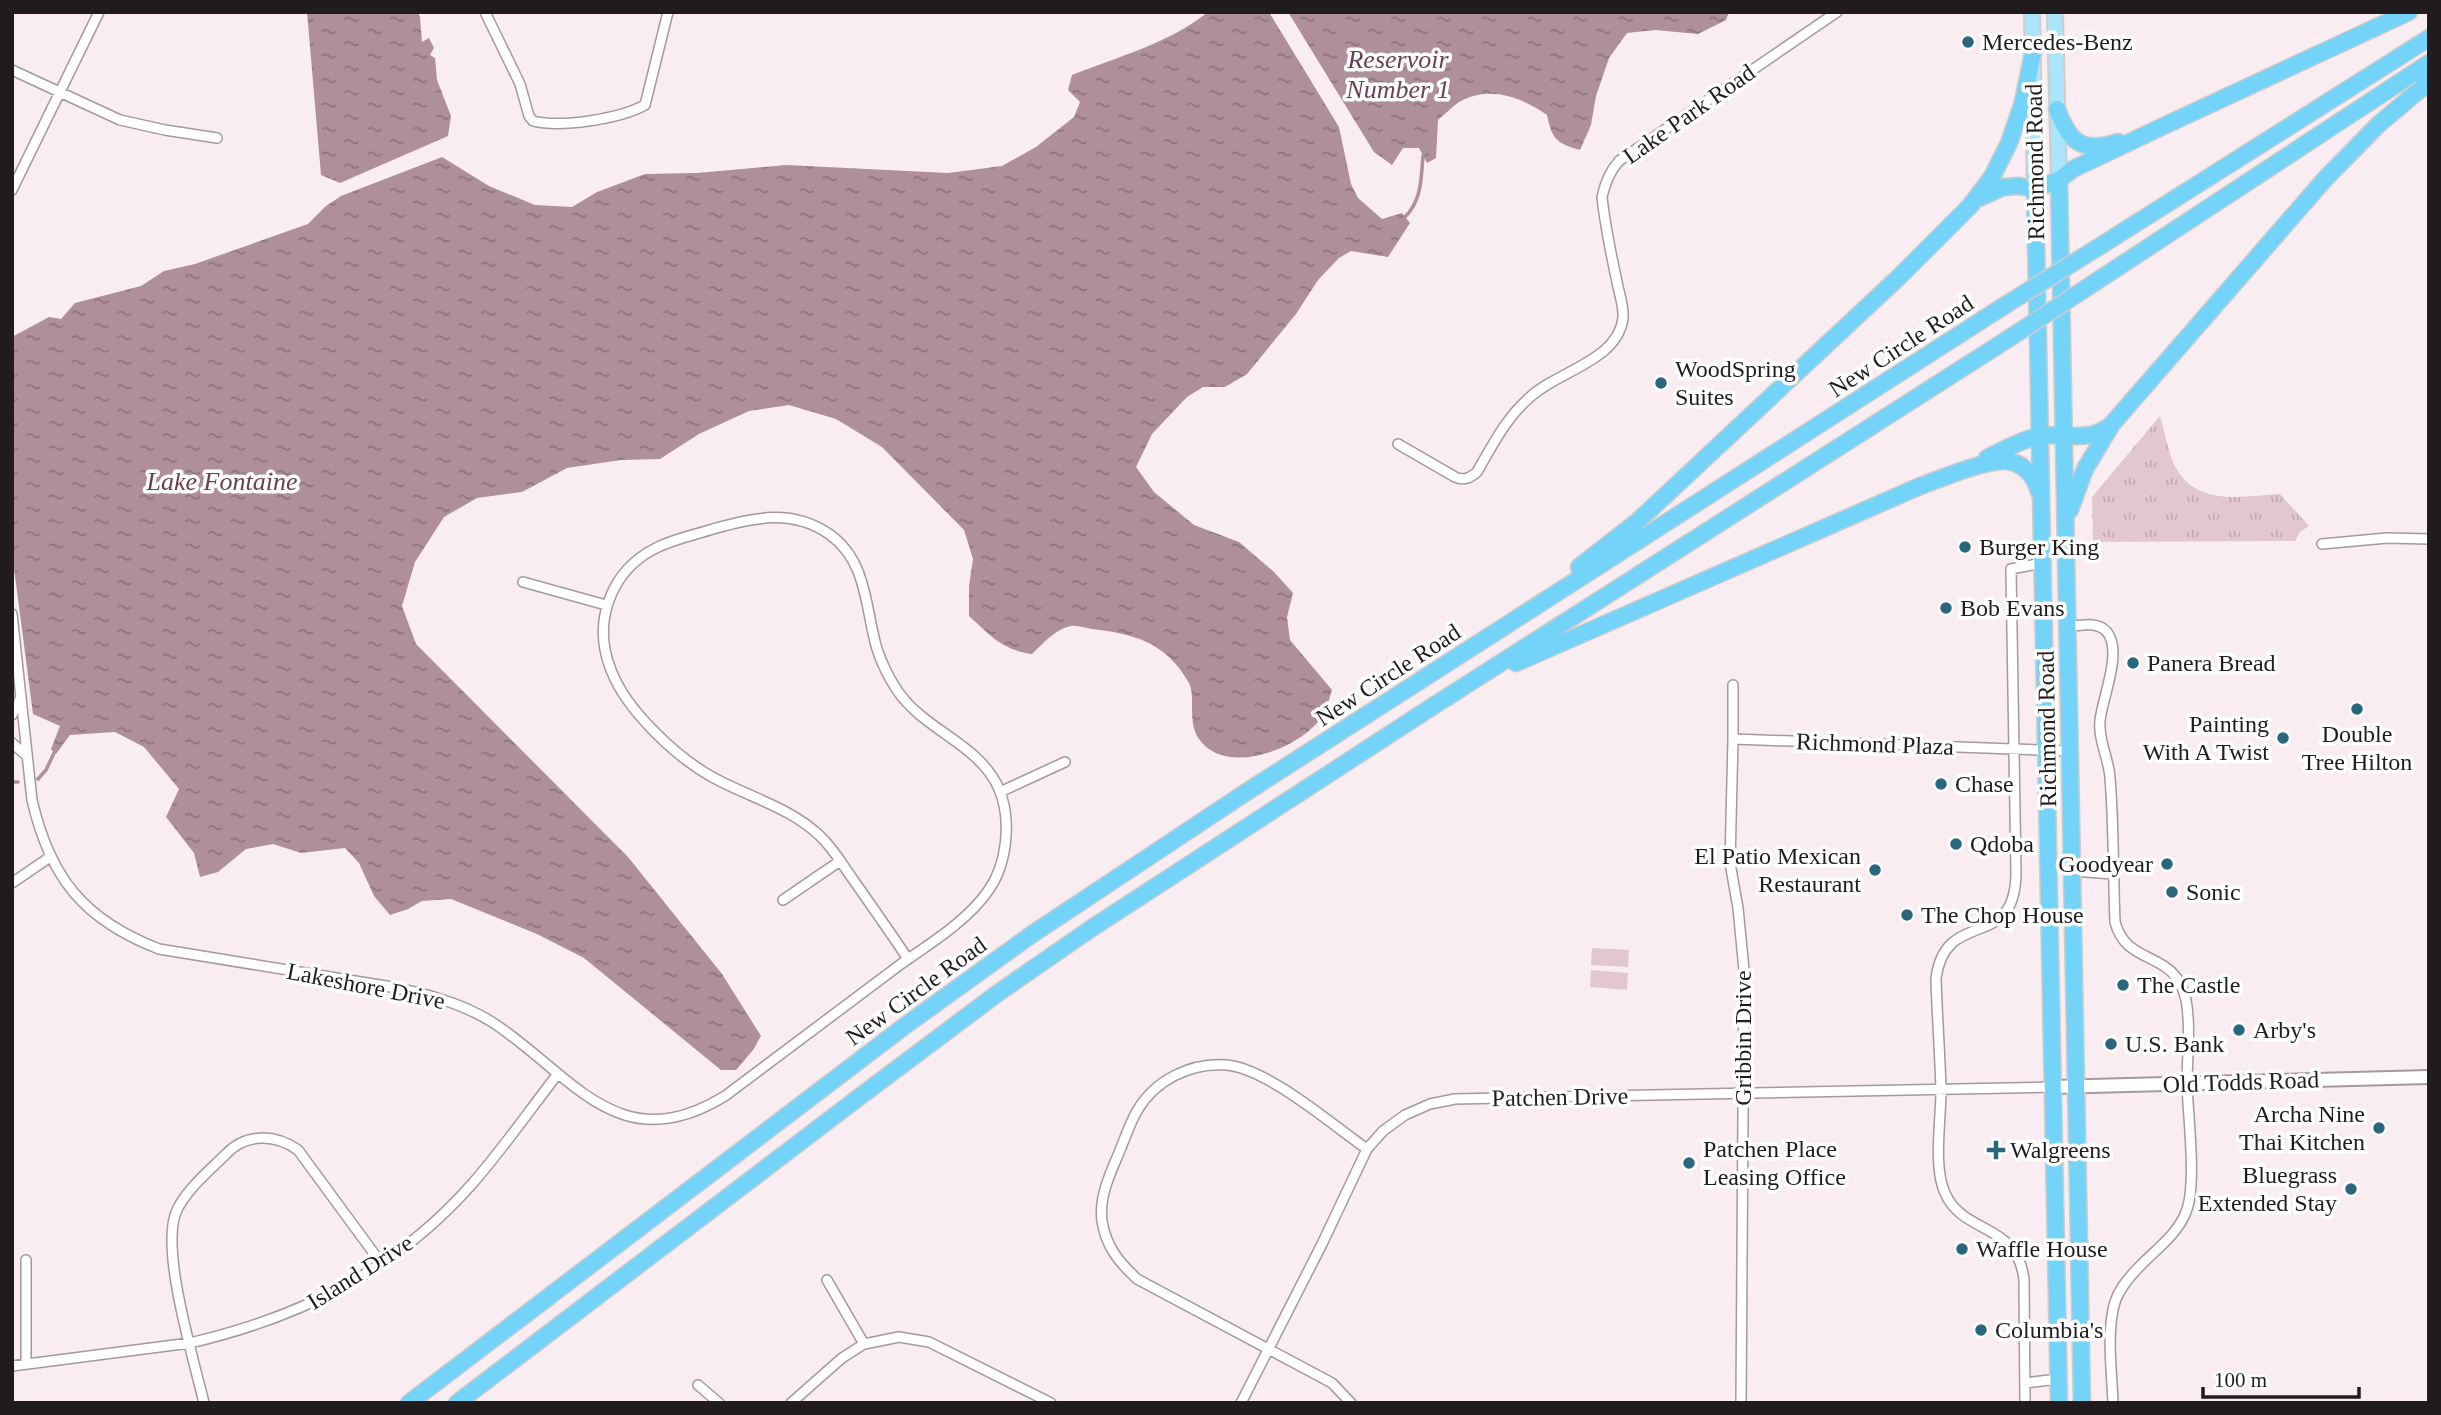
<svg xmlns="http://www.w3.org/2000/svg" width="2441" height="1415" font-family="'Times New Roman',serif">
  <defs>
    <pattern id="grass-tufts" width="24" height="20" patternUnits="userSpaceOnUse" patternTransform="scale(1.75)"><rect width="24" height="20" fill="#e3c7d0"/><path d="M3 7l-1-3M5 7V3M7 7l1-3M15 17l-1-3M17 17v-4M19 17l1-3" fill="none" stroke="#c2aab2"/></pattern>
    <pattern id="water-ripples" width="26" height="14" patternUnits="userSpaceOnUse" patternTransform="scale(1.75)"><rect width="26" height="14" fill="#ae8f9a"/><path d="M2 4q2-2 4 0t4 0M15 11q2-2 4 0t4 0" fill="none" stroke="#8d747d"/></pattern>
  </defs>
  <rect width="100%" height="100%" fill="#faedf1"/>
  <path fill="url(#grass-tufts)" d="M2160,416c5,16 8,38 16,52 22,39 67,28 104,26l29,32 -9,6 -5,9 -202,1 -1,-45z"/>
  <path fill="#e3c7d0" d="M1592,948l37,2 -1,17 -37,-2z
    M1591,970l37,3 -1,17 -37,-3z"/>
  <path fill="url(#water-ripples)" d="M307,12h111l2,5 2,25 7,-4 5,10 -4,7 5,3 2,22 14,36 -3,20 -108,47 -19,-8z
    M1208,12h61l70,115 12,57 7,14 24,21 20,-6 8,10 -22,34 -37,-6 -12,7 -21,22 -22,34 -49,60 -22,13h-22l-16,10 -35,37 -16,33 18,25 40,33 45,17 35,30 19,21 -6,24 3,23 42,50c-3,8 -4,18 -9,25 -20,33 -97,63 -124,24 -12,-17 -3,-42 -10,-56 -23,-41 -55,-49 -97,-54 -7,-1 -15,-4 -21,-3 -15,3 -28,17 -39,28 -30,-4 -41,-18 -63,-38v-30l4,-27 -9,-29 -82,-83 -46,-28 -47,-14 -40,6 -50,23 -39,25 -39,1 -54,8 -45,24 -45,6 -33,19 -29,45 -13,44 14,38 212,213 94,117 39,62 -8,14 -17,20h-15l-137,-112 -47,-24 -86,-35 -29,2 -14,8 -18,6 -16,-19 -15,-33 -14,-15 -44,5 -28,-9 -27,5 -28,23 -18,5 -6,-24 -28,-36 13,-28 -35,-42 -29,-15 -45,3 -14,19 -2,-1 -3,-4 9,-23 -27,-12 -21,-161v-216l37,-20 12,2 14,-16 66,-17 23,-15 31,-7 113,-40 18,-18 15,-10 101,-39 47,29 46,19 37,2 25,-15 48,-18 52,-1 89,-8 162,8 54,-7 34,-19 38,-30 6,-15 -12,-12 4,-15c45,-18 98,-32 136,-63z
    M1288,12h441l-3,8 -28,14 -43,-4 -28,3 -18,25 -13,38 -5,29 -11,25c-24,-7 -28,-11 -33,-35 -26,-18 -57,-30 -88,-13 -7,5 -14,12 -21,18l-2,38 -9,5 -8,-15h-16l-11,17 -18,-13z"/>
  <g fill="none" stroke-linecap="round" stroke-linejoin="round">
    <path stroke="#ae8f9a" stroke-width="3.5" d="M1405,217c17,-17 16,-39 18,-61
      M38,779l8,-9 8,-17
      M12,782h6"/>
    <defs>
      <path id="street" d="M485,12l35,72 9,32 4,5c28,7 86,-2 112,-16l23,-93
        M12,70l108,50 45,10 52,8
        M12,190l87,-178
        M1398,444l57,33c9,4 15,1 22,-5 15,-26 29,-54 52,-74 28,-27 89,-37 94,-80 1,-12 -4,-25 -6,-36 -6,-28 -12,-56 -15,-85 3,-14 7,-25 17,-36l218,-149
        M2322,544l65,-6 42,1
        M523,582l83,23
        M12,614l20,186c18,78 52,120 127,149l227,37c37,7 74,16 106,36 79,51 126,140 233,74 59,-44 118,-88 176,-132 30,-21 66,-43 87,-73 19,-26 24,-71 11,-102 -20,-46 -75,-58 -102,-99 -8,-12 -15,-26 -20,-41 -12,-40 -9,-88 -48,-115 -38,-26 -75,-16 -116,-5 -19,6 -39,10 -57,19 -46,23 -64,75 -45,122 15,40 66,88 103,108 35,19 77,30 106,58 13,12 22,28 32,42 19,27 38,54 56,81
        M2067,627c13,-2 31,-6 40,5 16,20 -5,66 -7,89 -2,19 9,38 10,57 4,48 3,97 5,144 12,46 60,26 71,78 5,27 1,57 1,85 1,31 10,100 -1,127 -8,21 -28,36 -44,52 -11,11 -22,23 -27,38 -9,29 -3,71 -2,101
        M1733,685v54l337,12
        M12,715l9,-18
        M1733,739l-3,124 8,45 6,62 -3,433
        M12,743l15,13
        M1000,792l65,-30
        M2072,871l41,3
        M12,883l38,-26
        M783,900l57,-39
        M827,1280l37,64
        M26,1364v-104
        M12,1366l178,-23c111,-26 205,-72 282,-159 30,-34 57,-73 85,-109
        M2025,1383l33,-4
        M698,1385l21,18
        M204,1403c-10,-43 -45,-156 -27,-193 10,-21 32,-39 49,-56 20,-21 49,-20 72,-4l83,113
        M791,1403l51,-45 22,-14 35,-7 30,5 122,61
        M1241,1403l81,-159 45,-95 16,-18 22,-16 25,-11 25,-5 598,-12
        M1351,1403l-19,-20 -195,-104c-18,-17 -31,-32 -35,-58 -3,-23 7,-45 16,-66 6,-14 11,-30 19,-44 18,-31 54,-49 90,-46 41,4 104,59 140,84
        M2025,1403l-1,-123c-6,-58 -61,-45 -79,-87 -12,-25 -4,-74 -4,-102 -1,-38 -4,-76 -5,-113 10,-72 79,-24 80,-105l-5,-304 31,-6"/>
      <path id="secondary" d="M2053,1087l376,-10"/>
      <path id="primary" d="M2032,12l3,177
        M2055,12l4,168"/>
      <path id="highway" d="M2057,109c12,32 24,45 61,33
        M2059,180l23,1223
        M2035,189l24,1214
        M1979,198l24,-11 16,-1 16,3 24,-9 14,-11 97,-46 239,-111
        M2097,248l332,-210
        M2097,281l332,-218
        M1987,458c16,-8 34,-18 51,-22 24,-4 49,7 70,-9
        M2070,510l15,-41 27,-45 213,-245 54,-55 50,-42
        M1579,567l59,-46 261,-244 71,-71 22,-29 17,-34 14,-41 10,-49
        M1516,663l402,-176c22,-8 64,-26 86,-26 18,0 31,15 35,31
        M409,1403l497,-378 125,-90 217,-144 759,-487
        M457,1403l401,-305 140,-105 94,-65 332,-216 584,-373"/>
    </defs>
    <use href="#street" stroke="#a5999d" stroke-width="12"/>
    <use href="#secondary" stroke="#a5999d" stroke-width="16"/>
    <use href="#primary" stroke="#cecdcd" stroke-width="18"/>
    <use href="#highway" stroke="#cecdcd" stroke-width="19"/>
    <use href="#street" stroke="#fff" stroke-width="9"/>
    <use href="#secondary" stroke="#fff" stroke-width="12"/>
    <use href="#primary" stroke="#abe5fb" stroke-width="14"/>
    <use href="#highway" stroke="#73d3f9" stroke-width="16"/>
    <defs>
      <path id="highway-bridge" d="M2007,304l90,-56
        M2008,339l89,-58"/>
    </defs>
    <use href="#highway-bridge" stroke="#cecdcd" stroke-width="19" stroke-linecap="butt"/>
    <use href="#highway-bridge" stroke="#73d3f9" stroke-width="16"/>
  </g>
  <g fill="#2a667e" stroke="#fff" stroke-width="2.5">
    <circle cx="1968" cy="42" r="7"/>
    <circle cx="1661" cy="383" r="7"/>
    <circle cx="1965" cy="547" r="7"/>
    <circle cx="1946" cy="608" r="7"/>
    <circle cx="2133" cy="663" r="7"/>
    <circle cx="2357" cy="709" r="7"/>
    <circle cx="2283" cy="738" r="7"/>
    <circle cx="1941" cy="784" r="7"/>
    <circle cx="1956" cy="844" r="7"/>
    <circle cx="2167" cy="864" r="7"/>
    <circle cx="1875" cy="870" r="7"/>
    <circle cx="2172" cy="892" r="7"/>
    <circle cx="1907" cy="915" r="7"/>
    <circle cx="2123" cy="985" r="7"/>
    <circle cx="2239" cy="1030" r="7"/>
    <circle cx="2111" cy="1044" r="7"/>
    <circle cx="2379" cy="1128" r="7"/>
    <path d="M1992.5 1139.5h7v7h7v7h-7v7h-7v-7h-7v-7h7z"/>
    <circle cx="1689" cy="1163" r="7"/>
    <circle cx="2351" cy="1189" r="7"/>
    <circle cx="1962" cy="1249" r="7"/>
    <circle cx="1981" cy="1330" r="7"/>
  </g>
  <g text-anchor="middle" dominant-baseline="central" stroke-width="7" stroke-linejoin="round" paint-order="stroke">
    <g font-size="24" fill="#201c1d" stroke="#fff" text-anchor="start">
      <text x="1982" y="42">Mercedes-Benz</text>
      <text x="1675" y="369">WoodSpring<tspan x="1675" dy="28">Suites</tspan></text>
      <text x="1979" y="547">Burger King</text>
      <text x="1960" y="608">Bob Evans</text>
      <text x="2147" y="663">Panera Bread</text>
      <text x="2269" y="724" text-anchor="end">Painting<tspan x="2269" dy="28">With A Twist</tspan></text>
      <text x="2357" y="734" text-anchor="middle">Double<tspan x="2357" dy="28">Tree Hilton</tspan></text>
      <text x="1955" y="784">Chase</text>
      <text x="1970" y="844">Qdoba</text>
      <text x="1861" y="856" text-anchor="end">El Patio Mexican<tspan x="1861" dy="28">Restaurant</tspan></text>
      <text x="2153" y="864" text-anchor="end">Goodyear</text>
      <text x="2186" y="892">Sonic</text>
      <text x="1921" y="915">The Chop House</text>
      <text x="2137" y="985">The Castle</text>
      <text x="2253" y="1030">Arby's</text>
      <text x="2125" y="1044">U.S. Bank</text>
      <text x="2365" y="1114" text-anchor="end">Archa Nine<tspan x="2365" dy="28">Thai Kitchen</tspan></text>
      <text x="1703" y="1149">Patchen Place<tspan x="1703" dy="28">Leasing Office</tspan></text>
      <text x="2010" y="1150">Walgreens</text>
      <text x="2337" y="1175" text-anchor="end">Bluegrass<tspan x="2337" dy="28">Extended Stay</tspan></text>
      <text x="1976" y="1249">Waffle House</text>
      <text x="1995" y="1330">Columbia's</text>
    </g>
    <g font-size="24" fill="#201c1d" stroke="#fff">
      <text transform="translate(1689 114) rotate(-35)">Lake Park Road</text>
      <text transform="translate(2035 162) rotate(-91)">Richmond Road</text>
      <text transform="translate(1901 346) rotate(-33)">New Circle Road</text>
      <text transform="translate(1388 675) rotate(-33)">New Circle Road</text>
      <text transform="translate(2047 729) rotate(-91)">Richmond Road</text>
      <text transform="translate(1875 744) rotate(2)">Richmond Plaza</text>
      <text transform="translate(366 986) rotate(11)">Lakeshore Drive</text>
      <text transform="translate(916 991) rotate(-36)">New Circle Road</text>
      <text transform="translate(1743 1038) rotate(-90)">Gribbin Drive</text>
      <text transform="translate(2241 1082) rotate(-2)">Old Todds Road</text>
      <text transform="translate(1560 1097) rotate(-1)">Patchen Drive</text>
      <text transform="translate(360 1272) rotate(-32)">Island Drive</text>
    </g>
    <g font-size="26" font-style="italic" fill="#6d3e51" stroke="#fff">
      <text x="1398" y="59">Reservoir<tspan x="1398" dy="30">Number 1</tspan></text>
      <text x="222" y="481">Lake Fontaine</text>
    </g>
  </g>
  <rect width="2441" height="1415" fill="none" stroke="#201c1d" stroke-width="28"/>
  <path d="M2203 1387v10h156v-10" fill="none" stroke="#201c1d" stroke-width="3.5"/>
  <text x="2214" y="1387" font-size="21" fill="#201c1d" stroke="#ffffff" stroke-width="5" paint-order="stroke">100 m</text>
</svg>
